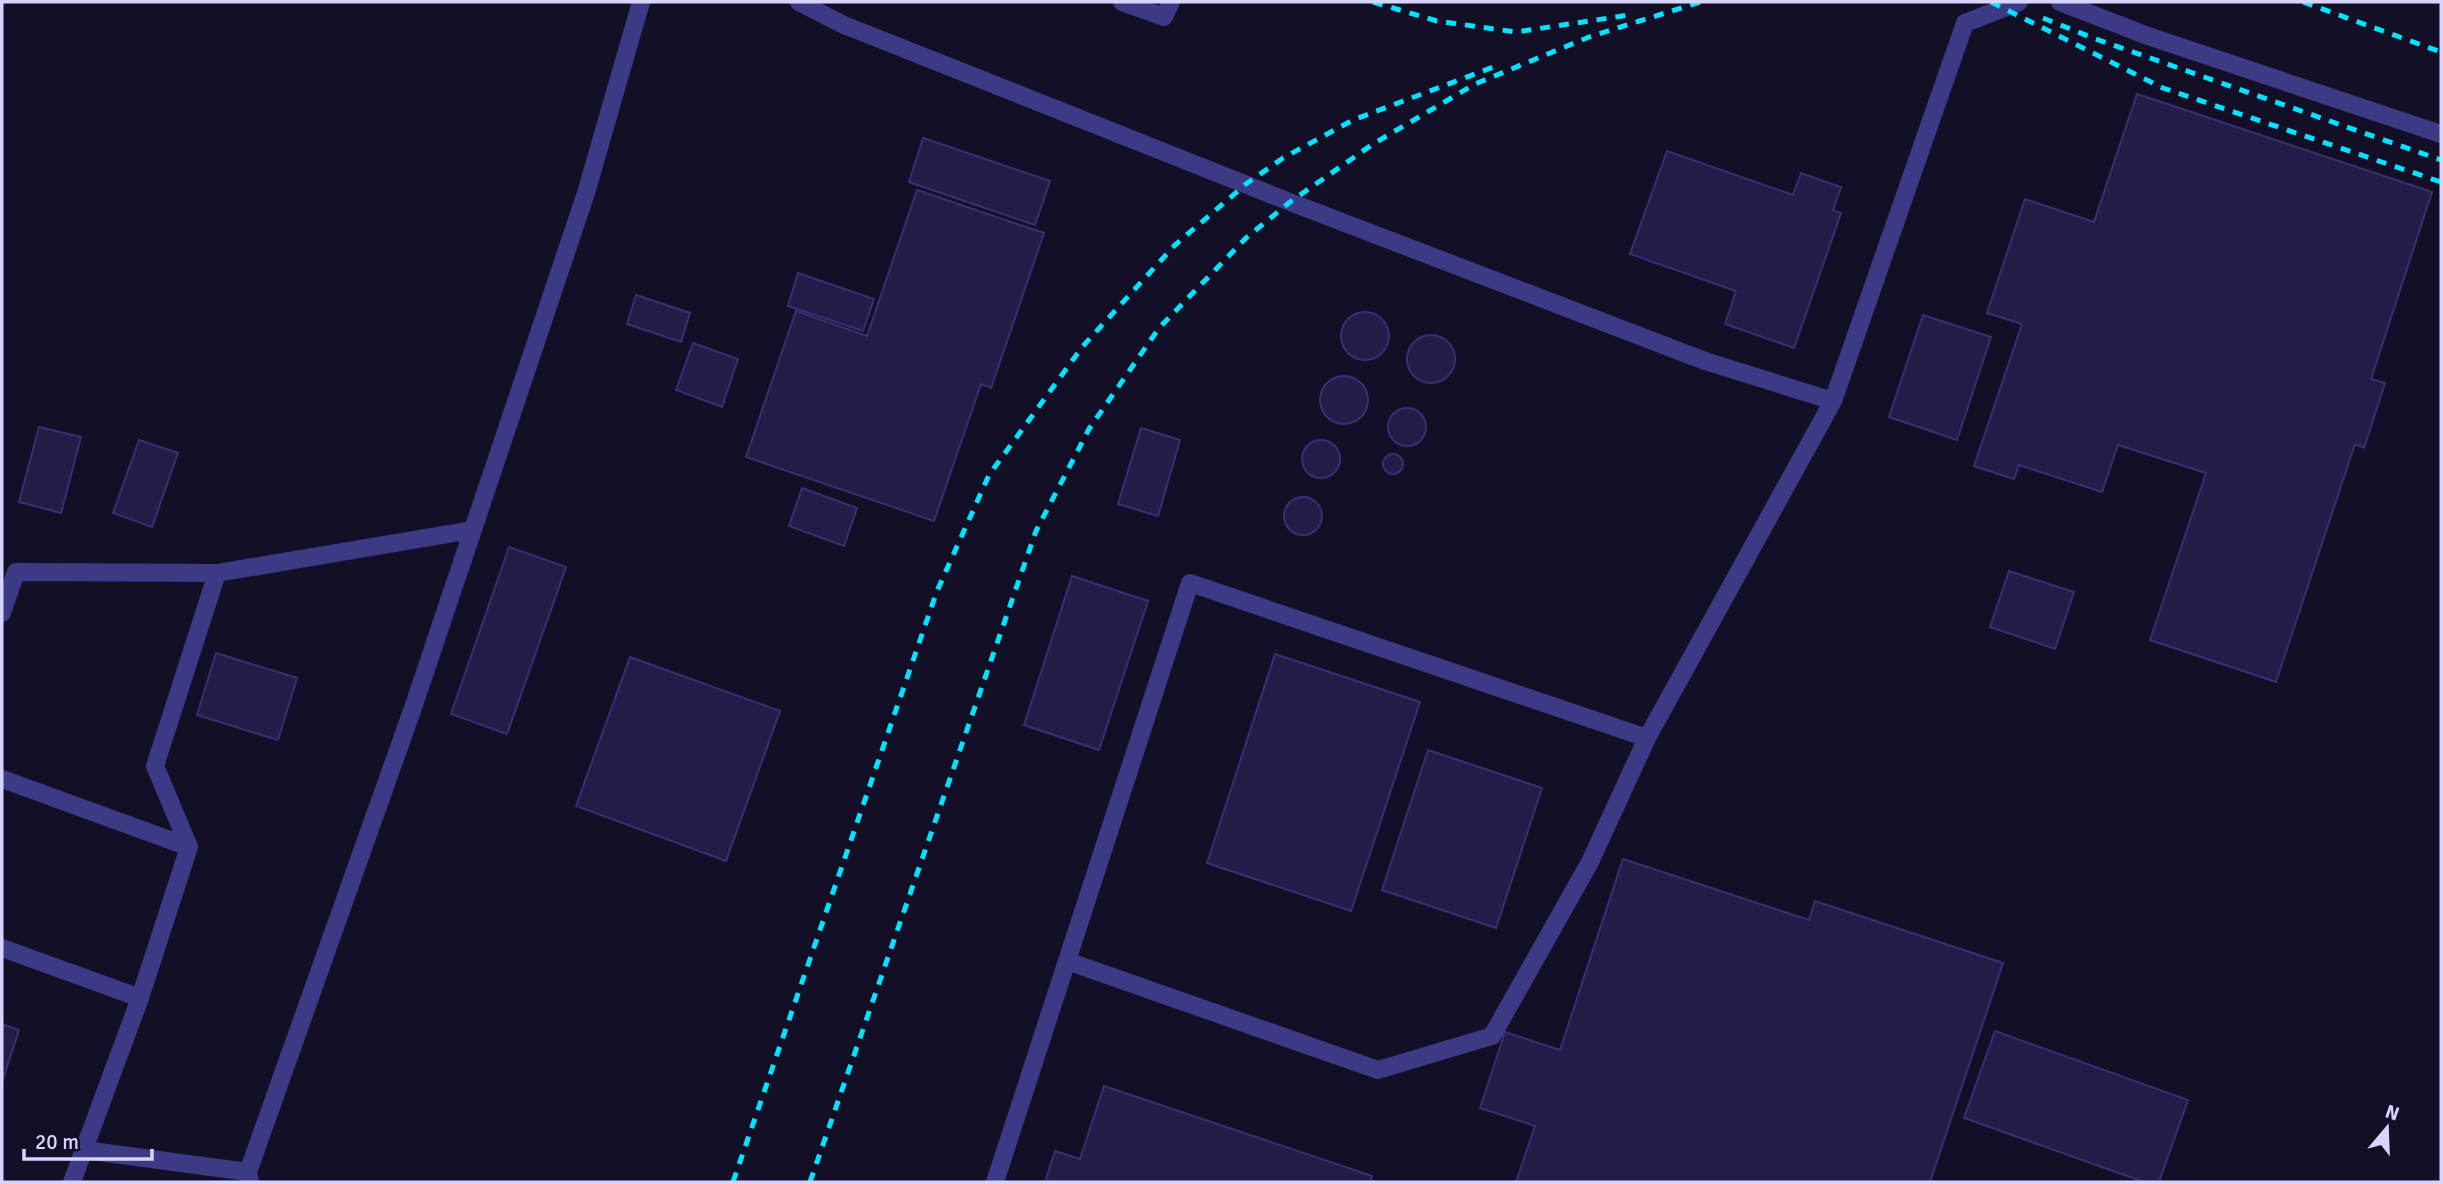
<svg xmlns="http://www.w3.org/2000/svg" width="2443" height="1184" font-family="Signika,sans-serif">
  <rect width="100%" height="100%" fill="#130f26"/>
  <path fill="#241b47" stroke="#3b2d73" stroke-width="2" d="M2137,94l295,98 -61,187 14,4 -21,65 -9,-4 -79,238 -126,-42 56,-167 -88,-28 -16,47 -83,-27 -5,14 -40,-13 48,-142 -35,-11 38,-114 69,23z
    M923,138l127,43 -15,44 -126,-43z
    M1667,151l126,44 8,-22 40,14 -8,23 8,3 -47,135 -69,-24 11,-33 -106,-37z
    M917,190l127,43 -53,155 -10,-4 -47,137 -188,-64 50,-146 71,25z
    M798,273l76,26 -11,32 -75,-25z
    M636,295l54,18 -9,29 -54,-18z
    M1341 336a24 24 0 1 1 48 0a24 24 0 1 1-48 0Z
    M1923,315l68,22 -34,103 -68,-23z
    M1407 359a24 24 0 1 1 48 0a24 24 0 1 1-48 0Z
    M693,343l45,16 -16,48 -46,-17z
    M1320 400a24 24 0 1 1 48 0a24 24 0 1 1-48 0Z
    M1388 427a19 19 0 1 1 38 0a19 19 0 1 1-38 0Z
    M39,427l42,10 -20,76 -42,-11z
    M1141,428l39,12 -22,76 -40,-12z
    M1302 459a19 19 0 1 1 38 0a19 19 0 1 1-38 0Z
    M139,440l39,13 -26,74 -39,-14z
    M1383 464a10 10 0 1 1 20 0a10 10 0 1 1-20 0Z
    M802,488l55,20 -13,38 -55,-20z
    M1284 516a19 19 0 1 1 38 0a19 19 0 1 1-38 0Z
    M509,547l57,20 -59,167 -56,-20z
    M2009,571l65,21 -19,57 -65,-22z
    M1072,576l76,25 -49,149 -75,-25z
    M216,653l81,25 -19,62 -81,-25z
    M1275,654l145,48 -69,209 -144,-48z
    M630,657l150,54 -54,150 -150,-55z
    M1428,750l114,38 -46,140 -114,-38z
    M1623,859l186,61 6,-19 188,62 -73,219h-414l19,-56 -55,-18 25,-76 55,18z
    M2,1024l17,6 -17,52z
    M1995,1031l193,69 -29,82h-15l-180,-64z
    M1104,1086l268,90 -2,6h-325l10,-31 25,8z"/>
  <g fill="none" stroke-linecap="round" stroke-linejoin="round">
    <path stroke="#3d3a85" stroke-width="18" d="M799,2l45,23 446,177 415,159 128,40
      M1122,2l42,15 7,-15
      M2060,2l88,34 293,98
      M2,613l14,-41 201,1
      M1647,738l186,-337 132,-378 54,-21
      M2,779l187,68
      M2,948l138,50
      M84,1150l164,22
      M72,1182l68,-184 49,-151 -34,-81 62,-193 255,-43
      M250,1182l-2,-10 166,-467 172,-512 55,-191
      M995,1182c65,-199 130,-399 195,-599l457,155 -57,124 -98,174 -114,34 -311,-109"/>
    <path stroke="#00e5ff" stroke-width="5" stroke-dasharray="10 9" stroke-linecap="butt" d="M1373,2l64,19 79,11 113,-17
      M1991,2l172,86 278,94
      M2303,2l138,50
      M2043,18l50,20 348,122
      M733,1182l204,-591 52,-116 94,-129 92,-101 71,-61 37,-26 70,-38 143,-54
      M810,1182l226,-651 53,-102 70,-101 87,-90 44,-36 83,-58 102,-60 114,-47 111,-35"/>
  </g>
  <rect width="2443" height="1184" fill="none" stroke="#d9d4ff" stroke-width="7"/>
  <g transform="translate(2387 1128) rotate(19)" stroke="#130f26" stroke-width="5" paint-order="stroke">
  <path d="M0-5L12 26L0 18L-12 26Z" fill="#d9d4ff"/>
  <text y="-10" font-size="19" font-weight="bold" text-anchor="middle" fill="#d9d4ff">N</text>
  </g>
  <path d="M24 1149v10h128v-10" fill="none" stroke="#d9d4ff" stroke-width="3.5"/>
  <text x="35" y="1149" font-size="21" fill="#d9d4ff" stroke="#130f26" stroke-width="5" paint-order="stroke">20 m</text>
</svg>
